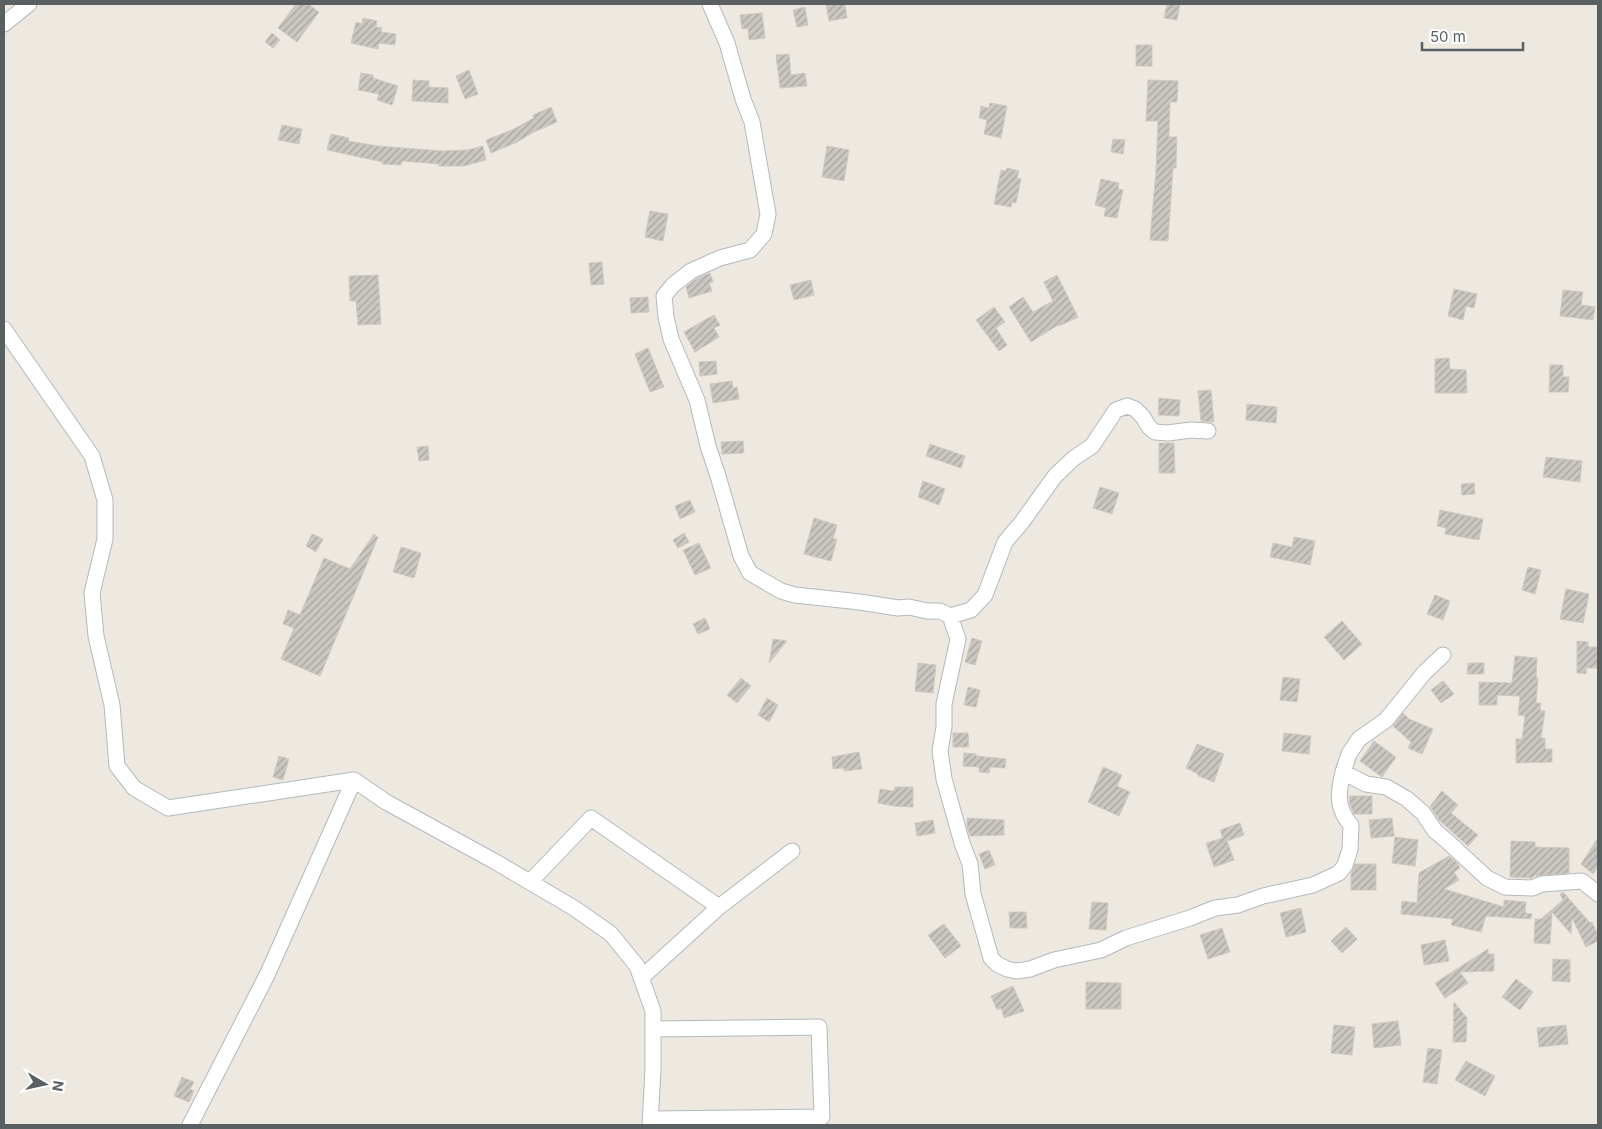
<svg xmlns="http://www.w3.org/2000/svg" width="1602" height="1129" font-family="Inter,sans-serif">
  <defs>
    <pattern id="building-hatch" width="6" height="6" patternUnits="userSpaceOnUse" patternTransform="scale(1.25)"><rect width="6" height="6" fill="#cac6c1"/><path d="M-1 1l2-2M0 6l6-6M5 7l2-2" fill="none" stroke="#a7a4a0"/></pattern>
  </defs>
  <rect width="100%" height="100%" fill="#ede9e1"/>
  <path fill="url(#building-hatch)" stroke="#d1c9c0" d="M296,4h12l11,8 -22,30 -19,-14z
    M826,4h19l2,14 -18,3z
    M1167,4h13l-3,16 -13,-2z
    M805,7l3,18 -11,2 -4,-17z
    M762,13l3,25 -16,2 -1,-12 -6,1 -2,-14z
    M363,18l14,3 -1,6 6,1 -1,4 15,2 -1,11 -16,-2 -1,6 -27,-6 5,-21 6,2z
    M272,33l8,7 -7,8 -8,-6z
    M1136,45h16v21h-16z
    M789,54l2,21 14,-2 2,13 -27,2 -4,-33z
    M469,70l9,24 -13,5 -9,-23z
    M361,73l12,2v3l25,8 -6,19 -15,-5 2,-6 -21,-4z
    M413,80l16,1v6l19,1v15l-36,-2z
    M1148,80l30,1 -1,21h-7l-1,35h8l-1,31h-3l-5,73 -18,-1 6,-70 2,-49h-12z
    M990,103l17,3 -6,32 -17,-4 3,-14 -8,-2 2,-12 8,2z
    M551,107l6,15 -23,10 -19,11 -24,10 -5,-13 26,-10 22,-12 -1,-3z
    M282,125l20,4 -3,15 -21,-4z
    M331,134l18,4 -1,3 30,5 64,5 25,-1 16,-4 3,14 -22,6h-25v-2l-37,-3 -1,4 -19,-1 1,-2 -56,-12z
    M1113,139l12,1 -2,14 -12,-2z
    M827,146l22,4 -5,31 -22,-4z
    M1007,168l12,3 -2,7 4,1 -5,24 -4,-1 -1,5 -17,-3 7,-34 5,1z
    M1101,179l18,4 -1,6 5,1 -6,28 -13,-2 2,-8 -11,-3z
    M650,211l18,3 -5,27 -18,-4z
    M602,262l2,22 -13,1 -2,-22z
    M710,273l3,9 -4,1 3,8 -23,7 -3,-11 10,-8z
    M378,275l3,49 -23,1 -2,-24h-6l-1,-25z
    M1057,275l21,42 -19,9 -1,-1 -27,17 -22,-35 14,-10 10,15 20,-11 -9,-19z
    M811,280l3,15 -20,5 -4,-15z
    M1454,289l23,5 -3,14 -8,-2 -3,14 -15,-4z
    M1563,290l20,2 -2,13 14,2 -2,13 -33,-4z
    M648,297l1,15 -18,1 -1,-15z
    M994,307l11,15 -9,6 11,17 -8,6 -23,-31z
    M714,315l6,10 -6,3 5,9 -24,15 -11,-20z
    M648,348l16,39 -14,5 -15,-38z
    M1449,358l1,11 16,1 1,23h-32v-34z
    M716,361l1,13 -17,2 -1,-14z
    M1550,365h13v12h6l-1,15h-19z
    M732,381l1,7 4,-1 2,12 -26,4 -3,-19z
    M1211,390l3,32 -13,-1 -3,-30z
    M1159,398l21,2 -1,16 -21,-1z
    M1247,404l30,3 -1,16 -30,-3z
    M743,441l1,12 -22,1 -1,-12z
    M1159,443h15l1,30h-16z
    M930,444l35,12 -4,12 -35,-12z
    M428,446l1,14 -10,1 -2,-14z
    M1546,457l36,4 -2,21 -37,-5z
    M923,481l22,8 -6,16 -21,-8z
    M1474,483l1,11 -13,1 -1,-11z
    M1100,487l19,6 -7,21 -19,-6z
    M690,500l5,12 -15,7 -5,-13z
    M1440,510l43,9 -4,21 -34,-6 1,-6 -9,-2z
    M814,518l23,7 -4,14h4l-6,22 -27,-7z
    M684,533l5,9 -11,6 -5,-8z
    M312,534l11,5 -7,13 -10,-6z
    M374,534l4,3 -58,139 -39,-17 13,-31 -11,-4 5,-14 12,5 24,-57 26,11z
    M1294,537l21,4 -5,24 -40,-8 3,-14 19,4z
    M699,543l12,25 -16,7 -12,-25z
    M401,547l20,6 -7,25 -21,-6z
    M1528,567l13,3 -6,24 -13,-4z
    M1566,589l23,5 -6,29 -23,-4z
    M1435,595l15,6 -7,19 -16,-6z
    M705,618l5,11 -12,5 -5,-10z
    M1342,621l20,23 -18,16 -20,-23z
    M972,638l10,3 -7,24 -10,-3z
    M773,639l14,2 -18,22z
    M1577,641l11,1v5h10v21h-12v6l-9,-1z
    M1515,656l22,2 -1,20h2l-2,25h5l-1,7 5,1 -4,27h4v11h7v13l-36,1v-24h6l3,-23 -7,-1 2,-19 -23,-1v10h-18v-23l33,1z
    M918,663l18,2 -3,28 -18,-2z
    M1468,663h16v11h-17z
    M1283,677l17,2 -3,23 -17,-2z
    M741,678l10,8 -14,17 -10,-8z
    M1443,681l11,13 -13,9 -10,-13z
    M968,687l12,3 -4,17 -12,-2z
    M767,698l11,7 -9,17 -11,-7z
    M1403,713l6,6 24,10 -11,25 -14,-6 3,-6 -18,-16z
    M953,733h15l1,14h-16z
    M1284,733l27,3 -2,18 -27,-3z
    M1374,741l22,16 -14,20 -22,-16z
    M1197,744l27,10 -10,28 -16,-6v-2l-12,-6z
    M859,752l3,17 -18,2v-3l-11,1 -1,-12z
    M964,753l12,1v2l30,3 -1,9 -15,-1 -1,6 -10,-1v-5l-16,-1z
    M279,756l10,3 -6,21 -10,-3z
    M1103,767l19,8 -5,11 13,6 -11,24 -31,-14z
    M895,787h18v20l-19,-1 -16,-3 2,-14 14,2z
    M1442,791l16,14 -7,8 27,22 -10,11 -29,-26 -9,-14z
    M1349,796h23v18h-18l-4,-10z
    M967,818l37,2v15l-34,1 -3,-9z
    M1392,818l2,18 -23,2 -2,-18z
    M933,820l2,13 -18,3 -2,-13z
    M1240,823l4,12 -17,6 7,19 -20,7 -8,-24 17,-5 -3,-8z
    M1395,837l23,3 -3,26 -23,-3z
    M1598,838v29l-5,7 -12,-10z
    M1511,841l24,1v5l34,1v25l-35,3 -2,2 -22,-1z
    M989,850l6,15 -10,4 -6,-15z
    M1449,856l8,7 3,5 -6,4 5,8 -15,9 60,18v-7l22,2 -1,11 7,1 -1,5 -45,-3 -5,16 -30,-7 2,-6 -52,-5 1,-13 15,2 2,-30z
    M1355,864h21v26h-25v-17z
    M1563,892l27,31 2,-1 6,13v6l-12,6 -14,-29 -1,16 -19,-22 -2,32 -16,-1 1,-24h6l22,-19 -3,-6z
    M1092,902l16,1 -2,27 -17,-1z
    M1301,908l5,24 -20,5 -6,-24z
    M1009,912h17l1,16h-17z
    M944,924l17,22 -16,12 -17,-23z
    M1346,927l11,12 -15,14 -11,-12z
    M1222,928l8,24 -22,7 -8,-24z
    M1445,940l4,21 -25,4 -3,-20z
    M1488,949v5h6v17l-34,1 8,11 -23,15 -10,-15z
    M1553,959l17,1v22l-18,-1z
    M1516,979l17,13 -13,18 -18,-13z
    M1086,982l35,1v26h-35z
    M1013,986l11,25 -20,7 -3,-10 -4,2 -6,-14z
    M1454,1002l13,16 -1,24h-13z
    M1398,1021l3,24 -27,3 -2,-24z
    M1334,1025l21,2 -3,28 -21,-2z
    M1566,1025l2,19 -29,3 -2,-19z
    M1428,1048l14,2 -5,34 -14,-2z
    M1466,1061l29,15 -10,20 -30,-16z
    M182,1077l12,5 -4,7 4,2 -5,11 -15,-6z"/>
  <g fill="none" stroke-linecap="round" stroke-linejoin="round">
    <defs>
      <path id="street" d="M710,4l17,39 16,56 9,23 16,92 -4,20 -14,16 -30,8 -29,13 -18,14 -9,11 2,21 5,22 26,61 11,46 10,30 23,80 9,17 31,18 14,4 65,7 38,6 11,-1 18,4h13l10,5 8,23 -14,65v23l-4,24 4,28 18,64 8,21 3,30 11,39 7,25 6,6 10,5 9,2 14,-2 24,-9 47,-10 25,-12 64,-20 25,-10 23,-3 25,-9 50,-11 26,-12 6,-8 5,-16 1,-24c-15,-17 -13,-32 -8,-53l23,12 20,3 21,12 16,14 12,18 12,10 40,37 18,9 27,1 10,-4 40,-3 16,13
        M4,24l25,-20
        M4,329l88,127 13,44v39l-13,54 4,43 16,69 5,61 17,22 34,20 186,-28 32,22 108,59 80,47 37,26 26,32 16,45v58l-3,56
        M950,616l21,-6 14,-15 20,-53 17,-20 33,-46 19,-18 18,-12 24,-36 11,-4 8,3 8,8 6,10 6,5 13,1 23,-3 17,1
        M1343,772l6,-18 10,-15 27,-19 38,-47 19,-18
        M530,882l61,-64 128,89 -78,71
        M719,907l73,-56
        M651,1119l171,-2 -3,-90 -166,2
        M190,1125l77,-150 87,-195"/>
    </defs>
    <use href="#street" stroke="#b4b8bc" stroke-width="17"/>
    <use href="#street" stroke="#fff" stroke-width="15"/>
  </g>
  <rect width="1602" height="1129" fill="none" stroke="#5a5f62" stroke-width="10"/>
  <g transform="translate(45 1084) rotate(99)" stroke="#ffffff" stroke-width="4" paint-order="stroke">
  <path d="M0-4L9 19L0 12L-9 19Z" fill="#5a5f62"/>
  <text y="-8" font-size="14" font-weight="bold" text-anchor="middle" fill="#5a5f62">N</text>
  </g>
  <path d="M1422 42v8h101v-8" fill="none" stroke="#5a5f62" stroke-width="2.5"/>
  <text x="1430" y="42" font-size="15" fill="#5a5f62" stroke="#ffffff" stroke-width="4" paint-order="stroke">50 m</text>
</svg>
